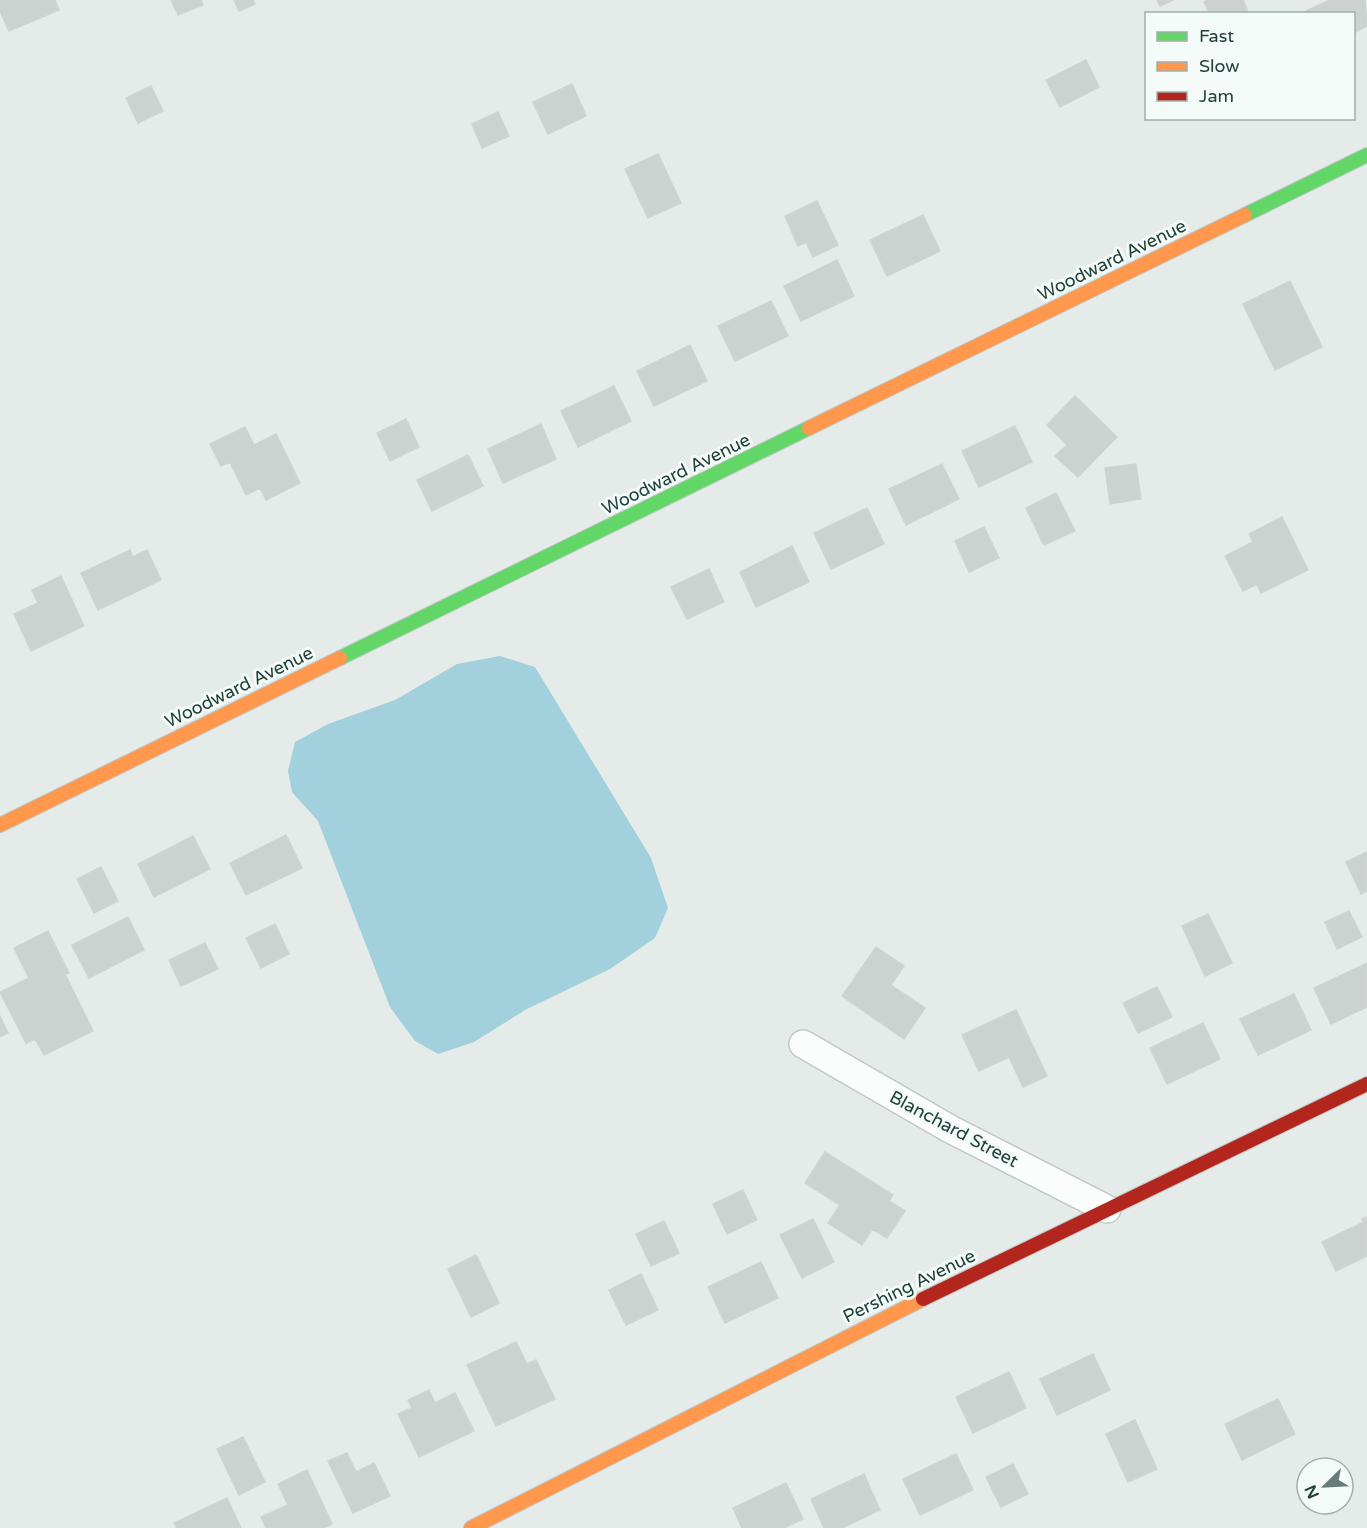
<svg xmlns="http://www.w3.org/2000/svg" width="1367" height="1528" font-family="'Varela Round',sans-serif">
  <rect width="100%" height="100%" fill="#e5ebe8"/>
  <path fill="#a2d0dc" d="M500,656l35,11 116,191 17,50 -13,30 -45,31 -85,41 -51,32 -36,12 -23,-13 -25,-34 -72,-186 -26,-29 -4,-21 7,-29 33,-18 67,-24 62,-36z"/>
  <path fill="#ccd2d0" stroke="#ced4d1" stroke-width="1.5" d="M0,0h55l4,10 -50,21 -9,-20z
    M171,0h30l2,5 -25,10z
    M234,0h19l2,4 -16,7z
    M1157,0h16l-13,6z
    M1207,0h36l6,14h-39l-6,-12z
    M1330,0h35l2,26 -13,7v-19h-47l-1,-3z
    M1086,60l13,27 -39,20 -14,-27z
    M572,84l14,32 -38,18 -15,-32z
    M151,86l12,25 -25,12 -12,-25z
    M498,112l11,24 -27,12 -10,-24z
    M658,154l23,49 -33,15 -23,-49z
    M817,201l21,44 -25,12 -7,-15 -8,4 -13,-30z
    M923,215l17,36 -53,25 -17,-36z
    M837,260l17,36 -53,25 -17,-35z
    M1290,281l32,66 -47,23 -32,-66z
    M771,301l17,35 -53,25 -17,-35z
    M690,345l17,36 -53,25 -17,-35z
    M614,386l17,35 -53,26 -17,-36z
    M1075,396l42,41 -39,40 -23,-21 12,-11 -20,-20z
    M406,419l13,28 -29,14 -13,-28z
    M541,424l15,35 -53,24 -15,-34z
    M1015,426l17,36 -53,25 -17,-36z
    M245,427l9,18 22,-11 24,49 -34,17 -6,-12 -14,7 -16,-33 -9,4 -11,-22z
    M468,455l15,31 -51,25 -15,-31z
    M942,464l17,35 -53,26 -17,-36z
    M1136,464l5,35 -31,5 -5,-36z
    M1056,493l19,38 -31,14 -18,-37z
    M867,508l17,36 -53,25 -17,-36z
    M1282,517l26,53 -47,23 -4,-9 -14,7 -18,-35 28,-14 -4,-8z
    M984,527l15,31 -30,14 -14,-31z
    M792,546l17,36 -53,25 -16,-35z
    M130,550l3,7 14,-7 14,30 -63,30 -17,-37z
    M709,569l15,33 -37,17 -16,-32z
    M61,576l23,50 -53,25 -17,-37 24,-11 -6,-13z
    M286,835l16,33 -56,27 -16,-32z
    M193,836l17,33 -56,28 -16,-33z
    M1367,852v39l-6,3 -15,-32z
    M101,867l17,34 -24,12 -17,-34z
    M1349,911l13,26 -25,12 -12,-27z
    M1208,914l24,49 -27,13 -23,-50z
    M128,917l16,33 -55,28 -17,-33z
    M275,924l14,30 -28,14 -15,-30z
    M48,931l21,42 -4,1 28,57 -49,24 -9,-16 -9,4 -26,-51 29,-14 -15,-30z
    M205,943l13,26 -37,17 -12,-26z
    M876,947l28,19 -13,19 34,23 -21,31 -62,-43z
    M1367,963v44l-36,17 -17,-36z
    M1157,987l15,30 -34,16 -15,-30z
    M1294,994l17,36 -53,25 -18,-36z
    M1016,1010l31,66 -24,11 -14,-30 -30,14 -17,-36z
    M0,1016l8,17 -8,4z
    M1203,1023l17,36 -53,25 -17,-36z
    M825,1152l68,43 -4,6 16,10 -18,27 -15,-9 -10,16 -34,-22 12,-18 -35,-22z
    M743,1190l14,30 -30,14 -14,-30z
    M1367,1217v39l-31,15 -14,-29 42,-20 -2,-3z
    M813,1219l21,43 -32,16 -22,-43z
    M664,1221l15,32 -28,13 -15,-32z
    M476,1255l23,48 -28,14 -23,-48z
    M761,1262l17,36 -53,25 -17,-36z
    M641,1274l17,36 -32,15 -17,-35z
    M516,1342l11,22 9,-4 19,39 -59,27 -29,-61z
    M1093,1354l17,36 -53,25 -17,-36z
    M1009,1372l17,36 -53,25 -17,-36z
    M429,1390l6,13 20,-10 19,38 -55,26 -21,-43 14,-6 -4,-8z
    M1278,1399l17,35 -53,26 -17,-36z
    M1135,1420l22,49 -29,13 -22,-48z
    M243,1437l22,45 -26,13 -22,-46z
    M347,1453l9,19 18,-9 16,33 -37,17 -25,-52z
    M956,1454l17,36 -53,25 -17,-36z
    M1013,1464l15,30 -27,13 -15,-30z
    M307,1470l25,54 -9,4h-57l-5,-11 27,-12 -10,-21z
    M864,1474l16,36 -38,18h-18l-13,-29z
    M786,1483l17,36 -19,9h-42l-9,-20z
    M227,1498l14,30h-64l-3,-5z"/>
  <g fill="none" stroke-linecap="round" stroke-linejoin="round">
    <defs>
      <path id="street" d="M803,1044l147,85 157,80"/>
      <path id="fast" d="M1245,215l122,-60
        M340,658l469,-230"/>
      <path id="slow" d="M809,428l436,-213
        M0,825l340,-167
        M471,1528l452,-229"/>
      <path id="jam" d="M923,1299l444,-215"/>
    </defs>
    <use href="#street" stroke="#c2c8c5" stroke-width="30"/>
    <use href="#fast" stroke="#c0c8c6" stroke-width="16"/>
    <use href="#slow" stroke="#c0c8c6" stroke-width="16"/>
    <use href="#jam" stroke="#c0c8c6" stroke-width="16"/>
    <use href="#street" stroke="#fbfcfc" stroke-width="27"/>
    <use href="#fast" stroke="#63d668" stroke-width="14"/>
    <use href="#slow" stroke="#ff974d" stroke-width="14"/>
    <use href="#jam" stroke="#b3261e" stroke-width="14"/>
  </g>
  <g text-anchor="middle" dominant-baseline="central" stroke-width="6" stroke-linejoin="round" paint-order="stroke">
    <g font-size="18" fill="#20403a" stroke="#f3faf7">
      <text transform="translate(1112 260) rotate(-26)">Woodward Avenue</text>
      <text transform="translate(676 474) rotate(-26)">Woodward Avenue</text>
      <text transform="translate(239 687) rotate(-26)">Woodward Avenue</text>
      <text transform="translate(954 1129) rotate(28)">Blanchard Street</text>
      <text transform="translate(909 1286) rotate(-26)">Pershing Avenue</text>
    </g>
  </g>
  <rect x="1145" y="12" width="210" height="108" fill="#f3faf7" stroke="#9fb0ab" stroke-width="1.5"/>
  <rect x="1157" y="32" width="30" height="9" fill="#63d668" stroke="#9fb0ab" stroke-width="1.5"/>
  <text x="1199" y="42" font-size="18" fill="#20403a">Fast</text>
  <rect x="1157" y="62" width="30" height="9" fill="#ff974d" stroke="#9fb0ab" stroke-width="1.5"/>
  <text x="1199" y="72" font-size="18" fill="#20403a">Slow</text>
  <rect x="1157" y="92" width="30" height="9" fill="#b3261e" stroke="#9fb0ab" stroke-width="1.5"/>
  <text x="1199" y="102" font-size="18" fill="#20403a">Jam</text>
  <g transform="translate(1325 1486) rotate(246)"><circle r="28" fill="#f3faf7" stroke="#9fb0ab" stroke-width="1.5"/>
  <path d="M0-4.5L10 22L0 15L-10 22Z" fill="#657c77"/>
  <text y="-9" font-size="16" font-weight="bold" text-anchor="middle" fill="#20403a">N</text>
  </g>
</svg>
